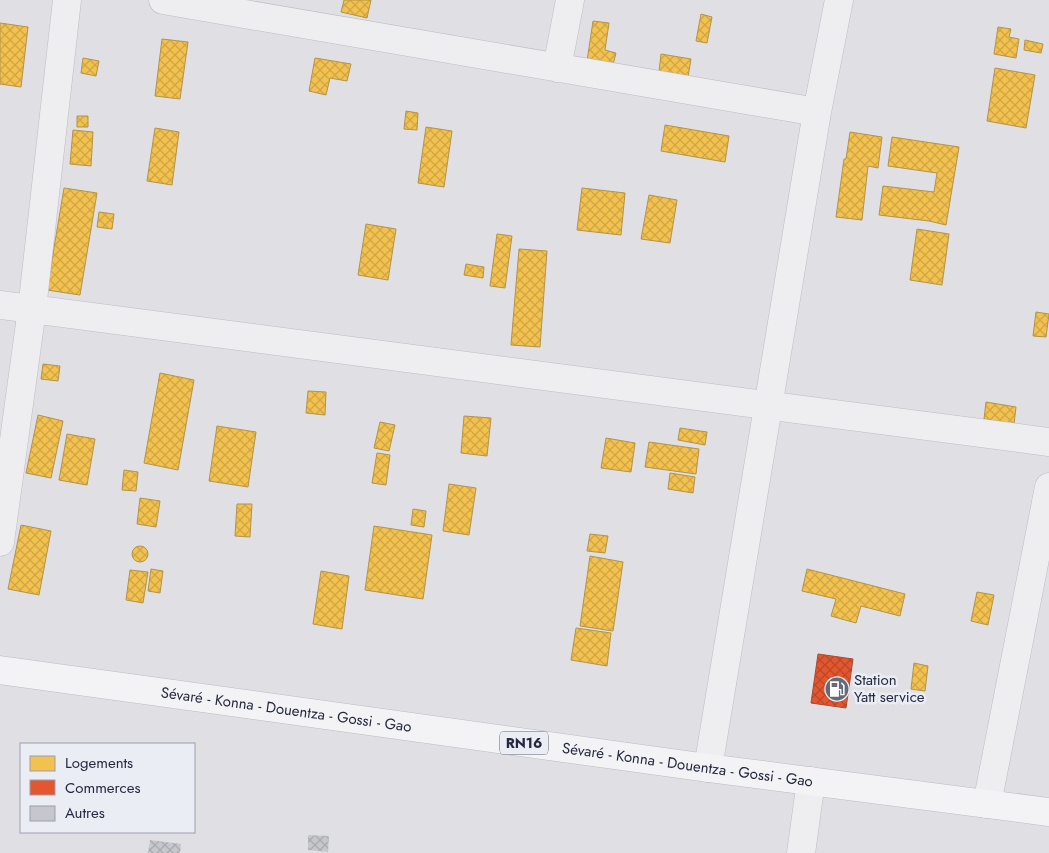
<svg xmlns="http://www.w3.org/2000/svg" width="1049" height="853" font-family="Jost,sans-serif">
  <defs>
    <pattern id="homes-cross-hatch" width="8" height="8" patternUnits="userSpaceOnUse" patternTransform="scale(1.25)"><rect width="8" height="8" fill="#f2c14e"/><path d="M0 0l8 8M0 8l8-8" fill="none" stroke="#cfa645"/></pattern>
    <pattern id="shops-cross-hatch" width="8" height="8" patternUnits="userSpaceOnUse" patternTransform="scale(1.25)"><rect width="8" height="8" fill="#e4572e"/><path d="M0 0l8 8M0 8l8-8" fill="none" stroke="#b94829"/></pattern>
    <pattern id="building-cross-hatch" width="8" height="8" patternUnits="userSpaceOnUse" patternTransform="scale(1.25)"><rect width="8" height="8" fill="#c6c7cc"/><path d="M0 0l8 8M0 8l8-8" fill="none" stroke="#aaabb0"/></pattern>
  </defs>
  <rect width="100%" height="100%" fill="#dfdfe4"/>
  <path fill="url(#homes-cross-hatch)" stroke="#b49349" d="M344,0h27l-4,18 -26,-6z
    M701,14l11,3 -5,26 -11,-2z
    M593,21l16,2 -4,27 11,3 -3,12 -26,-4z
    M0,23l28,4 -7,60 -21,-3z
    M998,27l13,2 -2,8 10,2 -3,19 -22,-4z
    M162,39l26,3 -8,57 -25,-3z
    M1025,40l18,4 -2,9 -17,-3z
    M661,54l30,5 -3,18 -29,-5z
    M83,58l16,3 -3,15 -15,-3z
    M315,58l36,6 -4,17 -17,-3 -4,17 -17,-4z
    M995,68l40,7 -9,53 -39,-7z
    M406,111l12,2 -1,17 -13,-1z
    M77,116h11v11h-11z
    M665,125l64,11 -4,26 -64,-11z
    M426,127l26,4 -8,56 -26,-4z
    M155,128l24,4 -7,53 -25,-4z
    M73,130l20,2 -2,34 -21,-2z
    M850,132l32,5 -4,31 -10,-2 -6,54 -26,-3 8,-58h2z
    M892,137l67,10 -13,78 -17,-4 -50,-6 4,-29 51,6 3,-19 -49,-7z
    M64,188l33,5 -17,102 -33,-5z
    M582,188l43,5 -4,42 -44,-5z
    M649,195l28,5 -7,43 -29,-4z
    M99,212l15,2 -2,15 -15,-2z
    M366,224l30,5 -8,51 -30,-5z
    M917,229l32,5 -7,51 -32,-5z
    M497,234l15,2 -7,52 -15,-2z
    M519,249l28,2 -7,96 -29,-2z
    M466,264l18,3 -1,11 -19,-3z
    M1036,312l13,2 -3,23 -13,-1z
    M43,364l17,2 -2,15 -17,-2z
    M160,373l34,7 -16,90 -34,-7z
    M308,391l18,1 -1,23 -19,-2z
    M986,402l30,5 -2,17 -30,-5z
    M38,415l25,6 -12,57 -25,-5z
    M464,416l27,2 -4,38 -26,-3z
    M380,422l15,3 -6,26 -15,-3z
    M217,426l39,6 -8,55 -39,-6z
    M680,428l27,4 -2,13 -27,-5z
    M67,434l28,5 -8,46 -28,-5z
    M606,438l29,5 -4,29 -30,-4z
    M649,442l50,7 -3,25 -51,-7z
    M377,453l13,2 -4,30 -14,-2z
    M124,470l14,2 -2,19 -14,-1z
    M670,473l25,4 -2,16 -25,-4z
    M449,484l27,4 -7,47 -26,-4z
    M140,498l20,3 -4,26 -19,-3z
    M237,504h15l-2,33 -15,-1z
    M413,509l13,2 -2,16 -13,-2z
    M21,525l30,6 -12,64 -31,-6z
    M374,526l58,9 -9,64 -58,-9z
    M590,534l18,2 -3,17 -18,-2z
    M132 554a8 8 0 1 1 16 0a8 8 0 1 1-16 0Z
    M590,556l33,6 -10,69 -33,-5z
    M151,569l12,2 -3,22 -12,-2z
    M807,569l98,25 -5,22 -39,-10 -5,17 -25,-7 5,-17 -34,-8z
    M130,570l18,2 -5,31 -17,-3z
    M321,571l28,5 -7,53 -29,-5z
    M977,592l17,3 -6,30 -17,-4z
    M576,628l35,5 -4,33 -36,-6z
    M914,663l14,3 -3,25 -14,-2z"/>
  <path fill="url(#shops-cross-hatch)" stroke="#ab4933" d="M818,654l35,5 -7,49 -35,-5z"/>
  <path fill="url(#building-cross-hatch)" d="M308,835l21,1 -1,16 -20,-2z
    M150,840l31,4 -1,9h-32z"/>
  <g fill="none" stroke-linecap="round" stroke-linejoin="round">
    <defs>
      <path id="minor" d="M163,0l654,112
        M557,68l13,-68
        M0,305l1049,137
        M0,542l32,-233 35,-309
        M708,768l109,-656 22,-112
        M987,804l62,-317
        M801,853l10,-72"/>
      <g id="primary">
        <path id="s1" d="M0,670l708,98 341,44"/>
      </g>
    </defs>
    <use href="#minor" stroke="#bcbcc2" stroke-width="29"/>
    <use href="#primary" stroke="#bbbcc2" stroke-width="29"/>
    <use href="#minor" stroke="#eeeef1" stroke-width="28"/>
    <use href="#primary" stroke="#f3f3f5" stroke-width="28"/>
  </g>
  <defs>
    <symbol id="fuel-disc" viewBox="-11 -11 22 22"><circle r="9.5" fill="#666978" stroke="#ebedf5"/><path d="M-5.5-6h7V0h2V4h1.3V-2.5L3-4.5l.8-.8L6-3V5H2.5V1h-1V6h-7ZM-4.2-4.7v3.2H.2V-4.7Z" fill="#fff"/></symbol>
  </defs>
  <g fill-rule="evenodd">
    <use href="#fuel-disc" x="823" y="675" width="28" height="28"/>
  </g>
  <g text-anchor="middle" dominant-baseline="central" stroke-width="5" stroke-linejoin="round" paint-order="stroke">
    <rect fill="#ebedf5" stroke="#606475" stroke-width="1" x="500" y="731.5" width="48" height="23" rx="4"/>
    <g font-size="14" font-weight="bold" fill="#25293e">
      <text x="524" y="743">RN16</text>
    </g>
    <g font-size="15" fill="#25293e" stroke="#ebedf5" text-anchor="start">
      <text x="854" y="680">Station<tspan x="854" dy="17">Yatt service</tspan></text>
    </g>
    <g font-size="15" fill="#25293e" stroke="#ebedf5">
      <text stroke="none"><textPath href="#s1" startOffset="289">Sévaré - Konna - Douentza - Gossi - Gao</textPath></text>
      <text stroke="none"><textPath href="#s1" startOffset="694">Sévaré - Konna - Douentza - Gossi - Gao</textPath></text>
    </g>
  </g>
  <rect x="20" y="743" width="175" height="90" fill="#ebedf5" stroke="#9c9fac"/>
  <rect x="30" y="756" width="25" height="15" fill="#f2c14e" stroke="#9c9fac"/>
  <text x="65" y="768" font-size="15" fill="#25293e">Logements</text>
  <rect x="30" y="780" width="25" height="15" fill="#e4572e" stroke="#9c9fac"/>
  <text x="65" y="793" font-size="15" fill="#25293e">Commerces</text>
  <rect x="30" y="806" width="25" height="15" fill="#c6c7cc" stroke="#9c9fac"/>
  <text x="65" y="818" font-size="15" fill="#25293e">Autres</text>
</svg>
